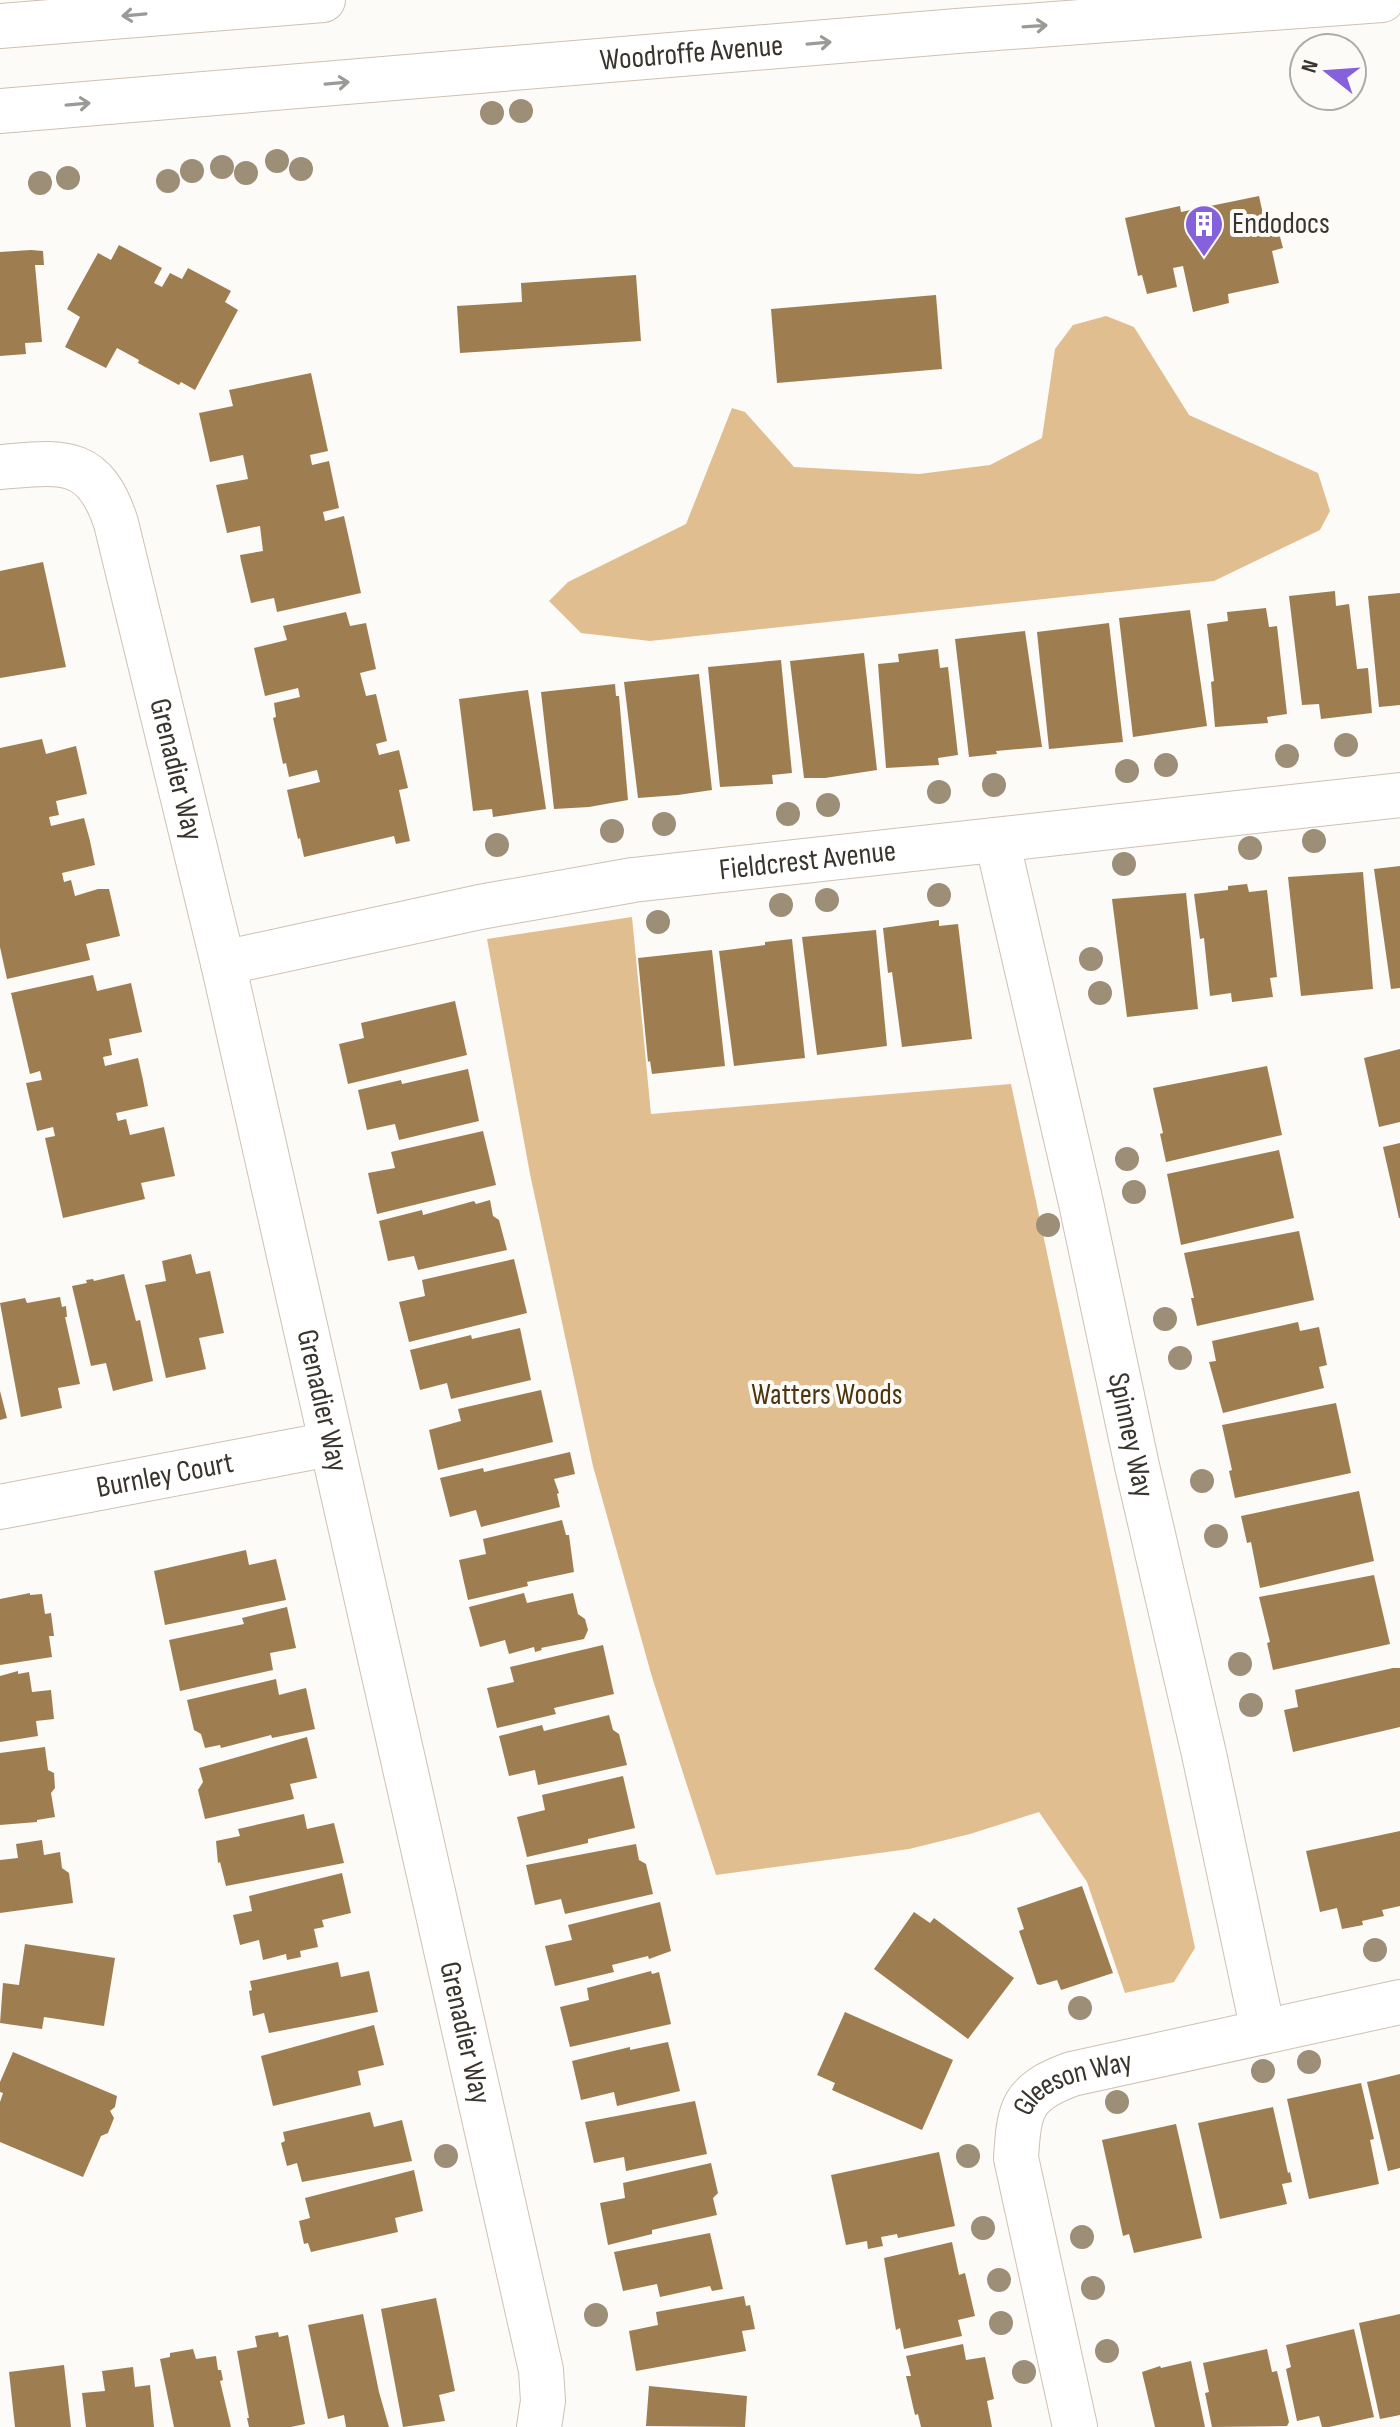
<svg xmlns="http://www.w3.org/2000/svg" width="1400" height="2427" font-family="'Sofia Sans Condensed',sans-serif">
  <rect width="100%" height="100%" fill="#fdfbf7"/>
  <path fill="#e1be90" d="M1106,316l28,11 55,88 129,58 12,38 -10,19 -106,51 -564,60 -69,-8 -32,-32 19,-19 118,-58 46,-116 13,4 49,55 125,7 71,-9 52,-27 13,-89 18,-24z
    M632,917l19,197 360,-30 184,864 -21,34 -49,11 -38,-111 -48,-70 -69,22 -61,15 -193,26 -64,-198 -59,-211 -63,-292 -43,-235z"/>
  <path fill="#9e7d51" d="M1259,196l8,36 11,-3 5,19 -11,3 7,32 -51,11 1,9 -36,9 -10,-46 -10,2 4,19 -30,7 -5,-19 -4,1 -13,-58 55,-12 1,6z
    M119,245l43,23 -8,15 8,4 8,-14 12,6 6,-11 43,23 -6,11 13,8 -43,80 -14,-8 -2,3 -41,-22 1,-3 -22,-12 -11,20 -41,-21 15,-30 -13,-8 31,-56 13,7z
    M31,250l12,1 1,14h-9l7,77 -17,1 1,11 -26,2v-104z
    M636,275l5,66 -181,12 -3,-47 65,-4 -1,-19z
    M936,295l6,74 -165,14 -6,-74z
    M311,373l17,78 -18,4 2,10 17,-4 10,47 -16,4 2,9 19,-5 17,77 -84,19 -3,-14 -23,5 -10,-42 -1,-6 23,-4 -3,-25 -33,7 -11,-48 32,-6 -5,-24 -33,7 -11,-49 34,-7 -4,-16z
    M43,562l23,105 -66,11v-107z
    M1335,591l1,15 13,-2 8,65 11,-1 4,45 -51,6 -2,-15 -17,1 -13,-109z
    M1400,593v112l-21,2 -11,-111z
    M1266,608l3,19 8,-1 10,88 -20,3 1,6 -53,4 -4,-45 3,-1 -7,-57 21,-3 -1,-9z
    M1190,610l17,116 -74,11 -14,-119z
    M346,612l4,14 16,-3 10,46 -16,4 6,23 10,-2 11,47 -11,3 3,11 20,-5 9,38 -9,2 11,51 -14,3 -2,-8 -90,21 -4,-19 -2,1 -11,-49 33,-8 -3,-12 -28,7 -3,-14 -3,1 -10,-46 3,-1 -2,-14 26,-6 -2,-9 -33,8 -11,-48 33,-8 -4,-14z
    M1109,623l14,119 -74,7 -12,-117z
    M1025,631l17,116 -46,4 1,3 -28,3 -14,-118z
    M938,649l2,19 8,-1 10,88 -20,3 1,7 -53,3 -8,-104 21,-2 -1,-8z
    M864,653l13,117 -52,8h-21l-14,-117z
    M781,660l11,113 -20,2 1,9 -53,3 -12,-120z
    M699,674l13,116 -34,5 -40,3 -14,-116z
    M615,684l1,12h3l9,104 -39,7 -35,2 -13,-117z
    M528,690l18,119 -53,8 -1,-8 -19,2 -14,-112z
    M42,739l4,15 30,-8 11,48 -31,7 3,14 -10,2 2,9 33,-8 6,23 5,24 -33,8 2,9 7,-2 4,16 23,-7h11l11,47 -34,8 4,16 -83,19 -7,-32v-199z
    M1400,866v122l-9,1 -17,-120z
    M1363,872l10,117 -72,7 -13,-119z
    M1247,884l2,8 18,-2 10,87 -7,1 3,19 -41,5 -1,-9 -21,3 -6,-58 -4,1 -6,-45 34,-4v-4z
    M1186,893l12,116 -71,8 -15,-118z
    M939,920v6l19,-2 14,115 -70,8 -10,-75 -4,1 -5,-45z
    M876,930l11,116 -70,9 -15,-118z
    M792,939l13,119 -71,8 -15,-115 46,-6v-3z
    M712,950l13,116 -73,8 -2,-13 -2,1 -10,-104z
    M93,975l4,16 34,-8 11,49 -33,7 3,16 -9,2 2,9 33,-8 5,22 5,26 -32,7 2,8 8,-2 4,16 34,-8 11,49 -34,7 4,16 -82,19 -18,-80 10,-2 -2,-9 -16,4 -11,-48 16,-3 -2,-9 -10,3 -19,-81z
    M455,1001l12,54 -119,29 -9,-40 25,-6 -3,-15z
    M1400,1049v73l-21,5 -15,-69z
    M1267,1066l15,69 -116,27 -6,-28 3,-1 -10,-45z
    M468,1069l11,52 -80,19 -4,-16 -28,6 -9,-40 43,-10 1,4z
    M483,1131l13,54 -119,29 -9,-41 27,-5 -4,-16z
    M1400,1143v75h-1l-16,-71z
    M1279,1150l15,68 -113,27 -14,-71z
    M490,1200l3,16 6,4 8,30 -89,20 -4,-14 -26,5 -9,-40 43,-11 1,5 51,-14 2,3z
    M1299,1231l15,69 -117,26 -6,-28h3l-10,-45z
    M191,1254l5,20 14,-3 14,62 -25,5 7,31 -40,9 -21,-93 21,-4 -4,-20z
    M514,1259l13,54 -118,29 -10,-40 26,-6 -3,-16z
    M124,1274l12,47 4,-1 13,61 -40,10 -7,-28 -15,3 -19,-80 15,-3 -1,-3 7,-1 1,2z
    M60,1297l2,10 4,-1 1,11h-2l15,67 -22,4 4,20 -41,9 -21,-114 25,-5 2,5z
    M1298,1322l2,9 19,-4 8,38 -8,2 5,21 -101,25 -14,-51 7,-1 -4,-20z
    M520,1328l11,52 -80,19 -4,-16 -27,7 -10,-40 61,-15 1,4z
    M541,1390l12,52 -115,28 -9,-40 32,-9 -3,-12z
    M0,1391l7,27 -7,2z
    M1336,1403l15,70 -116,25 -6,-27 3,-1 -10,-45z
    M570,1452l5,22 -21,5 5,14 -2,1 3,13 -79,20 -5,-17 -26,7 -10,-39 43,-10 1,4z
    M1359,1491l15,70 -114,27 -9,-46 -4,1 -6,-27z
    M562,1520l4,15h3l5,37 -47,10 1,4 -60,14 -9,-40 27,-6 -3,-15z
    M246,1550l3,15 27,-6 10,41 -121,25 -11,-54z
    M1374,1575l16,69 -117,26 -6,-27 3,-1 -11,-45z
    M30,1593v2l12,-1 3,20 6,-1 3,23h-5l3,21 -52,8v-66z
    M524,1593l3,10 46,-10 5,21 7,5 3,11 -4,9 -43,9 1,2 -7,2 -1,-5 -25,7 -4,-14 -25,7 -11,-40z
    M287,1607l9,41 -26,5 3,17 -93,21 -11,-51 75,-16 -2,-6z
    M603,1645l11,49 -60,14 2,6 -59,14 -10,-40 27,-6 -4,-15z
    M1393,1668h7v59l-107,25 -9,-42 14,-3 -3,-17z
    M18,1671v3l11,-2 3,20 19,-2 3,29 -18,2 2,15 -38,6v-66z
    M276,1679l3,16 27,-7 9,41 -43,9 -1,-3 -50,13 -1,-3 -15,3 -4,-14 -7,-4 -7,-30z
    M609,1715l4,15 6,4 8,31 -89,20 -3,-15 -26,6 -10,-40 43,-11 2,6z
    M307,1737l10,41 -27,6 4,15 -89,20 -7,-29 5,-8 -4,-14z
    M45,1747l3,23 6,3 1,15 -4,5 4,24 -18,3v2l-37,3v-72z
    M623,1776l12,52 -47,11v4l-61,14 -10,-40 28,-7 -3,-15z
    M304,1814l3,15 27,-6 10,40 -118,23 -6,-24 -2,1 -2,-22 24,-5 -2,-7z
    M1400,1831v75l-18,4 2,6 -22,5 1,4 -21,4 -5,-21 -17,4 -14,-61z
    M42,1840l2,15 16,-3 2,16 7,5 4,30 -73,10v-53l18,-2 -2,-14z
    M636,1844l3,16 7,4 7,30 -88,20 -4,-15 -26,6 -9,-40z
    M342,1873l9,40 -29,7 2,7 -10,2 4,18 -18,4 1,6 -14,3 -1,-6 -23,6 -4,-20 -19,5 -7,-30 19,-4 -3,-15z
    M1082,1886l31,87 -52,17 -4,-10 -17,5 -3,-1 -18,-53 5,-2 -7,-21z
    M660,1902l11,49 -22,8 -1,-3 -36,9 2,7 -59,14 -10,-40 27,-6 -4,-15z
    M914,1912l16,11 4,-5 80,60 -46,61 -94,-70z
    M25,1944l90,14 -11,68 -60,-9 -2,12 -42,-6 3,-40 16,2z
    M338,1962l3,15 28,-6 9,41 -109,21 -5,-20 -11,3 -4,-25 3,-1 -2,-9z
    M651,1971l1,3 7,-2 12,52 -101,23 -10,-40 29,-7 -2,-12z
    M845,2012l108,48 -31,70 -90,-40 3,-7 -18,-8z
    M374,2025l10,40 -26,6 3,14 -88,21 -12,-50z
    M668,2042l12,49 -63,15 -3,-14 -33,8 -9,-39 58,-14v3z
    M13,2052l104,44 -2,11 -5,4 4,7 -6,15 -7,3 -18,41 -83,-35v-40l3,-9 -3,-1v-10z
    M1400,2074v94l-12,3 -21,-89z
    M1361,2083l13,56 -4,1 9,44 -70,15 -22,-100z
    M695,2101l12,53 -81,17 -2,-14 -30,6 -9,-41z
    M1273,2107l15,66 2,-1 2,10 -10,2 5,20 -67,15 -22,-96z
    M370,2112l4,15 28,-7 10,41 -110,21 -5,-19 -10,3 -6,-23 4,-2 -2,-9z
    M1176,2124l26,114 -68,15 -5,-19 -6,2 -21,-96z
    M939,2152l16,74 -57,12 -1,-4 -16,3 2,9 -15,3 -1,-8 -21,4 -15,-70z
    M711,2163l7,30 -5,5 4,17 -65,15v4l-44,11 -8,-42 25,-5 -2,-15z
    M414,2170l9,41 -28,7 3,14 -87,20 -3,-9 -4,1 -5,-23 11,-3 -5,-20z
    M710,2233l13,56 -11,2 -2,-5 -50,11 -3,-13 -34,7 -9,-39z
    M952,2242l7,33 6,-2 10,43 -17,4 4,16 -58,13 -4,-21 -4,2 -12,-72z
    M744,2296l2,10 4,-1 5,24 -13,2 4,20 -110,20 -7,-40 29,-6 -2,-13z
    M436,2298l19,93 -16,4 6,26 -42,6 -22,-118z
    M363,2314l16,78 10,35h-43l-2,-12 -16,4 -20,-94z
    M1400,2314v101l-20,4 -21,-96z
    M1354,2329l20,88 -45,10h-7l-3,-11 -22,5 -11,-52 5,-2 -5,-22z
    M278,2332l1,5 9,-2 17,89 -14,3h-42l-2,-9h2l-12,-67 20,-4 -2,-11z
    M963,2344l3,16 19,-3 9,42 -7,2 5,26h-71l-3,-13 -3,1 -9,-39h5l-5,-20z
    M193,2349l3,10 20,-3 2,14h3l2,10 -3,1 11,46h-57l-14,-68 10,-2v-4z
    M1267,2349l5,23 5,-1 12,51 -2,4 -75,1 -7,-34 4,-1 -6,-29z
    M1191,2361l14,66h-50l-13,-55 18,-6 1,2z
    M64,2365l7,62h-56l-6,-55z
    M133,2367l2,20 15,-2 4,42h-68l-4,-34 23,-2 -3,-20z
    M649,2386l98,10 -2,31 -99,-1z"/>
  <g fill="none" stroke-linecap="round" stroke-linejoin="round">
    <defs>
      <g id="minor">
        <path id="s1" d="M0,467c62,-5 94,-12 116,56l107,440 318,1407 2,31 -4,26"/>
        <path id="s2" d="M997,840l84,363 56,263 67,288 59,277"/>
        <path id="s3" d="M223,963l257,-56 153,-27 767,-85"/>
        <path id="s4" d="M0,1507l330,-63"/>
        <path id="s5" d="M1075,2427l-59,-269c3,-50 6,-66 56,-84l328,-72"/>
      </g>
      <g id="secondary">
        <path d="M0,26l323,-26"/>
        <path id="s6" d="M0,111l957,-80 425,-31"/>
      </g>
    </defs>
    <use href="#minor" stroke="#cec1b2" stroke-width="46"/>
    <use href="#secondary" stroke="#cec1b2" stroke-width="46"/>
    <use href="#minor" stroke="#fff" stroke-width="44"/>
    <use href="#secondary" stroke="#fff" stroke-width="44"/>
  </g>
  <g fill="#9c8e77">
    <circle cx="521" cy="111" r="12"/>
    <circle cx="492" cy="113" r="12"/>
    <circle cx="277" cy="161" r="12"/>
    <circle cx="222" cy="167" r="12"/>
    <circle cx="301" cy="169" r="12"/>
    <circle cx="192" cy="171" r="12"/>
    <circle cx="246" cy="173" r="12"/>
    <circle cx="68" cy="178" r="12"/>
    <circle cx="168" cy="181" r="12"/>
    <circle cx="40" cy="183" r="12"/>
    <circle cx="1346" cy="745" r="12"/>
    <circle cx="1287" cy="756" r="12"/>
    <circle cx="1166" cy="765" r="12"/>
    <circle cx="1127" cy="771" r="12"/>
    <circle cx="994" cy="785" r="12"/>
    <circle cx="939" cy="792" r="12"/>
    <circle cx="828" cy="805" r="12"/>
    <circle cx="788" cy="814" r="12"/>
    <circle cx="664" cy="824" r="12"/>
    <circle cx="612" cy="831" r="12"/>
    <circle cx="1314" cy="841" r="12"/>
    <circle cx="497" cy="845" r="12"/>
    <circle cx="1250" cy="848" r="12"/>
    <circle cx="1124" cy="864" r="12"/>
    <circle cx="939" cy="895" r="12"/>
    <circle cx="827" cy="900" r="12"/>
    <circle cx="781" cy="905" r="12"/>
    <circle cx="658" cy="922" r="12"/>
    <circle cx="1091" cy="959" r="12"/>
    <circle cx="1100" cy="993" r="12"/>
    <circle cx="1127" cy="1159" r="12"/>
    <circle cx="1134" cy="1192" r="12"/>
    <circle cx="1048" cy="1225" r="12"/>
    <circle cx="1165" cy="1319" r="12"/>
    <circle cx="1180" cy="1358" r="12"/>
    <circle cx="1202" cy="1481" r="12"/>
    <circle cx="1216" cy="1536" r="12"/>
    <circle cx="1240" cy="1664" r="12"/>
    <circle cx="1251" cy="1705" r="12"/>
    <circle cx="1375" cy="1950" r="12"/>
    <circle cx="1080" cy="2008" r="12"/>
    <circle cx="1309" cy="2062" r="12"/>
    <circle cx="1263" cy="2071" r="12"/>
    <circle cx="1117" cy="2102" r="12"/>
    <circle cx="446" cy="2156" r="12"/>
    <circle cx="968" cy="2156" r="12"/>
    <circle cx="983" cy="2228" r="12"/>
    <circle cx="1082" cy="2237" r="12"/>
    <circle cx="999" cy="2280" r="12"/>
    <circle cx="1093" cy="2288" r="12"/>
    <circle cx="596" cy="2315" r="12"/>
    <circle cx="1001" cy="2323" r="12"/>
    <circle cx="1107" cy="2351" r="12"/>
    <circle cx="1024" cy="2372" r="12"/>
  </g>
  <defs><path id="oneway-shaft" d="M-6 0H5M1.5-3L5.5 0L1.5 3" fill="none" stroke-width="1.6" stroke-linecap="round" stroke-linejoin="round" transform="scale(2)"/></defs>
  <g stroke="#9c9a96">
    <use href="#oneway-shaft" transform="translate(134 15) rotate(175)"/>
    <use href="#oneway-shaft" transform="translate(1035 26) rotate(-4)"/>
    <use href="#oneway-shaft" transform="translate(819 43) rotate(-5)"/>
    <use href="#oneway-shaft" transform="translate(337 83) rotate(-5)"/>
    <use href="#oneway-shaft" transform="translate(78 104) rotate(-5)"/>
  </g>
  <defs>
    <symbol id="building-pin" viewBox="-11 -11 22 30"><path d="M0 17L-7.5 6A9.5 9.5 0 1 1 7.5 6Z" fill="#8661dc" stroke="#fdfbf7"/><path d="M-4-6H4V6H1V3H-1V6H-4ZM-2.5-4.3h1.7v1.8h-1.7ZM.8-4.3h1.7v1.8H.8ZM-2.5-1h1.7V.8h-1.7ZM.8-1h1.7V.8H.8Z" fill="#fff"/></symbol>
  </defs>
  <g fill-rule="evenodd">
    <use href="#building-pin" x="1182" y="202" width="44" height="60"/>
  </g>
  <g text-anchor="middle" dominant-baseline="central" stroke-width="8" stroke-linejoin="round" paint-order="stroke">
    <g font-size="30" fill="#39342e" stroke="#fdfbf7">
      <text stroke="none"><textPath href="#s6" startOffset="694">Woodroffe Avenue</textPath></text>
      <text stroke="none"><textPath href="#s1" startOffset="400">Grenadier Way</textPath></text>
      <text stroke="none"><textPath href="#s3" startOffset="594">Fieldcrest Avenue</textPath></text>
      <text stroke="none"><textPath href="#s1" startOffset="1048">Grenadier Way</textPath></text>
      <text stroke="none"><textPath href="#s2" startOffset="610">Spinney Way</textPath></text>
      <text stroke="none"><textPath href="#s4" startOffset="168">Burnley Court</textPath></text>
      <text stroke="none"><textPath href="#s1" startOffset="1696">Grenadier Way</textPath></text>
      <text stroke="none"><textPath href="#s5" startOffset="384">Gleeson Way</textPath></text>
    </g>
    <g font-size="30" fill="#39342e" stroke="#fdfbf7" text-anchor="start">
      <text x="1232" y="224">Endodocs</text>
    </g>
    <g font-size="30" fill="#4c340f" stroke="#fdfbf7">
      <text x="827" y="1395">Watters Woods</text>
    </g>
  </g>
  <g transform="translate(1328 72) rotate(287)"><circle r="38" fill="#fdfbf7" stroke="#afaba7" stroke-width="2"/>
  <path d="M0-6L14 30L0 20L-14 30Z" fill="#8661dc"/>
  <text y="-12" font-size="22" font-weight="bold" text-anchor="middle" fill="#39342e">N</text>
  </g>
</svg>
